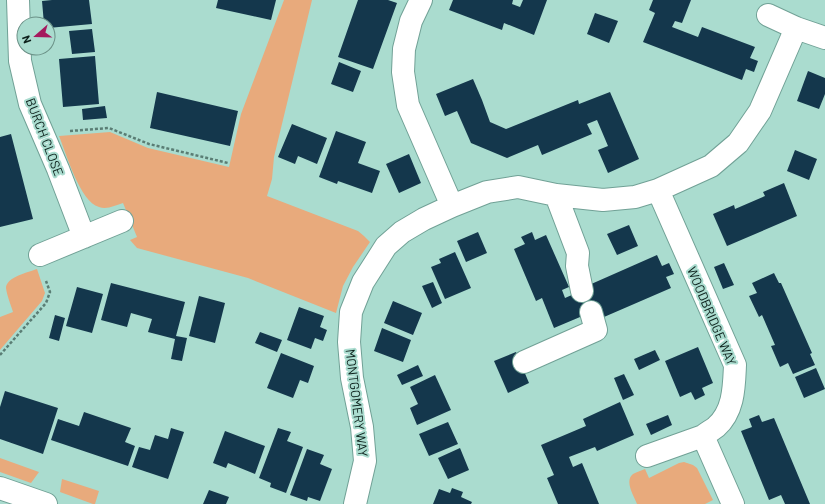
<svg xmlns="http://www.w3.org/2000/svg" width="825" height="504" font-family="Barlow,sans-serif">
  <rect width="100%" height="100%" fill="#aadccf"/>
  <path fill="#e8aa7c" d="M284,0h28l-38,157 -2,22 -5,17 91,35 6,5 6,6 -17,25 -10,19 -7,27 -88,-35 -111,-30 -7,-8 7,-3 -14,-34c-7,2 -16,7 -24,4 -19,-5 -33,-54 -40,-71l51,-4 38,16 81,19 12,-53z
    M37,269l8,24 -3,8 -42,49v-33l13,-5c-2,-7 -6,-16 -7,-24 0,-11 23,-16 31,-19z
    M0,458l39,14 -8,11 -31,-11z
    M684,462l9,3 4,3 16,32 -8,4h-68c-3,-8 -13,-23 -4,-30 3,-2 8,-3 12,-5l4,9 30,-15z
    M62,479l37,12 -4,13h-2l-33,-12z"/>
  <path fill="#14374c" d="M52,0h37l3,24 -44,4v-4h-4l-2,-23z
    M218,0h58l-5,20 -55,-12z
    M358,0h30l9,3 -24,66 -35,-12z
    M453,0h60l-1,4 8,3 3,-7h24l-13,35 -30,-12 -2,7 -53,-20z
    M653,0h38l-9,23 -7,-2 -3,6 26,10 4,-10 53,20 -5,11 8,3 -4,11 -8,-3 -4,11 -99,-38 12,-29 -6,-3z
    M595,13l23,8 -9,22 -22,-9z
    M92,29l3,23 -23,2 -3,-23z
    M95,56l4,48 -36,3 -4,-48z
    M339,62l22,9 -8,21 -22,-8z
    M808,71l17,7v16l-6,15 -22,-8z
    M473,79l9,21 8,22 16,7 72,-29 1,4 31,-12 29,67 -31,14 -10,-23 10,-4 -11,-26 -10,4 5,10 -50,21 -4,-10 -31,13 -36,-15 -14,-32 -12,5 -9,-22z
    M157,92l81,19 -8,35 -80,-18z
    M105,106l2,12 -24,2 -1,-11z
    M292,124l35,14 -10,26 -19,-8 -3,8 -17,-7z
    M336,131l30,11 -8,21 22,8 -8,22 -34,-12 -1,3 -18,-7z
    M11,134l22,85 -33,8v-90z
    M795,150l22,9 -8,21 -22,-9z
    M409,154l12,29 -22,10 -13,-29z
    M784,183l13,33 -70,30 -14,-32 21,-9 1,4 30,-13 -2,-4z
    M629,225l9,21 -21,9 -10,-21z
    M478,232l9,21 -21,9 -9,-21z
    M532,232l3,8 11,-5 23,52 -7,3 3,8 25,-11 -1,-2 68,-30 5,11 7,-3 5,11 -8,3 5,11 -67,29 -5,-8 -45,19 -12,-30 -6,3 -22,-52 11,-5 -4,-7z
    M455,252l16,36 -26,11 -14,-32 10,-4 -2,-4z
    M724,263l10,22 -11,4 -9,-22z
    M774,273l5,10h2l31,70 -2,1 5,11 -22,9 -5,-11 -8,4 -9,-21 4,-1 -13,-30 -3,2 -10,-21 8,-3 -5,-10z
    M433,282l9,21 -10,5 -10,-22z
    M111,283l74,19 -9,34 11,2 -5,23 -11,-2 4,-20 -27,-7 4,-13 -21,-6 -4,14 -26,-7z
    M77,287l26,7 -11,39 -26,-7z
    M199,296l26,7 -10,40 -26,-7z
    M393,301l29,12 -9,22 -29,-12z
    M299,307l25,9 -4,11 7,3 -4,11 -8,-3 -4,11 -24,-9z
    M55,315l10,3 -6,23 -10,-3z
    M382,328l29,12 -8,22 -29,-11z
    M260,332l22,8 -5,12 -22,-9z
    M698,347l15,36 -11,5 3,7 -10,5 -4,-8 -11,5 -15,-36z
    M655,350l5,10 -21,10 -5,-11z
    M516,352l13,31 -21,10 -14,-32z
    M281,353l33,13 -6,17 -8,-3 -7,18 -26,-10z
    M418,365l5,11 -21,9 -5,-10z
    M816,368l9,21 -21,9 -9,-21z
    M624,374l10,21 -11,5 -9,-22z
    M435,375l16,35 -34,15 -7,-17 8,-4 -8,-17z
    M5,391l53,17 -15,46 -43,-15v-32z
    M620,402l14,33 -37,16 -2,-4 -26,10 4,10 9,-4 17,41h-41l-11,-26 7,-3 -13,-30 45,-19 -3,-7z
    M84,412l47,16 -6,14 10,4 -7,20 -77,-26 7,-21 21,7z
    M668,415l4,10 -21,10 -5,-11z
    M759,415l3,7 12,-4 36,86h-25l-4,-9 -12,5 -28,-69 11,-4 -3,-8z
    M448,422l10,22 -29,12 -10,-22z
    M171,428l13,4 -16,47 -36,-12 7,-20 11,3 5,-15 13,4z
    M278,428l13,4 -4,9 16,6 -17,46 -16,-6 1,-4 -12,-5z
    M225,431l40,15 -10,28 -27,-11 -2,5 -13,-5z
    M460,448l9,22 -21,9 -10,-21z
    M307,449l17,6 -4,9 12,5 -12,32 -12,-4 -1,4 -17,-6z
    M452,488l11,4 -2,5 11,5 -1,2h-38l6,-15 11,4z
    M209,490l20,7 -3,7h-23z"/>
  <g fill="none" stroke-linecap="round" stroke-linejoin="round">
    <defs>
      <path id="minor" d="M18,0l2,61 10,43 28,65 26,68
        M421,0l-10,21 -7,28 -1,23 5,33 44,101
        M768,15l28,13 29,10
        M658,190l77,175c-1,22 -1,46 -19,62 -4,3 -9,6 -13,9
        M556,195l22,58 -1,13 5,25
        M40,255l82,-34
        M524,362l72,-32 -5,-18
        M647,456l56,-20 30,68
        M0,488l46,16
        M355,504l10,-43 -3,-34 -10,-49 -3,-36 2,-30 12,-30 23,-36 16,-14 22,-13 28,-13 35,-14 31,-5 38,8 47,5 32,-3 23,-7 53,-24 27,-23 22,-32 36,-83"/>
    </defs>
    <use href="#minor" stroke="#71a196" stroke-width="24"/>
    <path stroke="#5a7d74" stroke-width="2.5" stroke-dasharray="3 2" stroke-linecap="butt" d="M70,131l39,-3 40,16 79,19
      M0,355l46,-52 4,-11 -4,-11"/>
    <use href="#minor" stroke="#fff" stroke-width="22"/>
  </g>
  <g text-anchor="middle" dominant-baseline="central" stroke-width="4" stroke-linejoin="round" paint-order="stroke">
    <g font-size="13" fill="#0c201b" stroke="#aadccf">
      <text transform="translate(45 137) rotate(69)">BURCH CLOSE</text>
      <text transform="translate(712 316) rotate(67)">WOODBRIDGE WAY</text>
      <text transform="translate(357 403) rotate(83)">MONTGOMERY WAY</text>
    </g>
  </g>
  <g transform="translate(36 36) rotate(250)"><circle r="19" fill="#aadccf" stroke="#6b9187"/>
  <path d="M0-3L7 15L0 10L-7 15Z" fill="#a5195e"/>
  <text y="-6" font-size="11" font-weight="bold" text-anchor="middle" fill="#0c201b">N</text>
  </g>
</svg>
